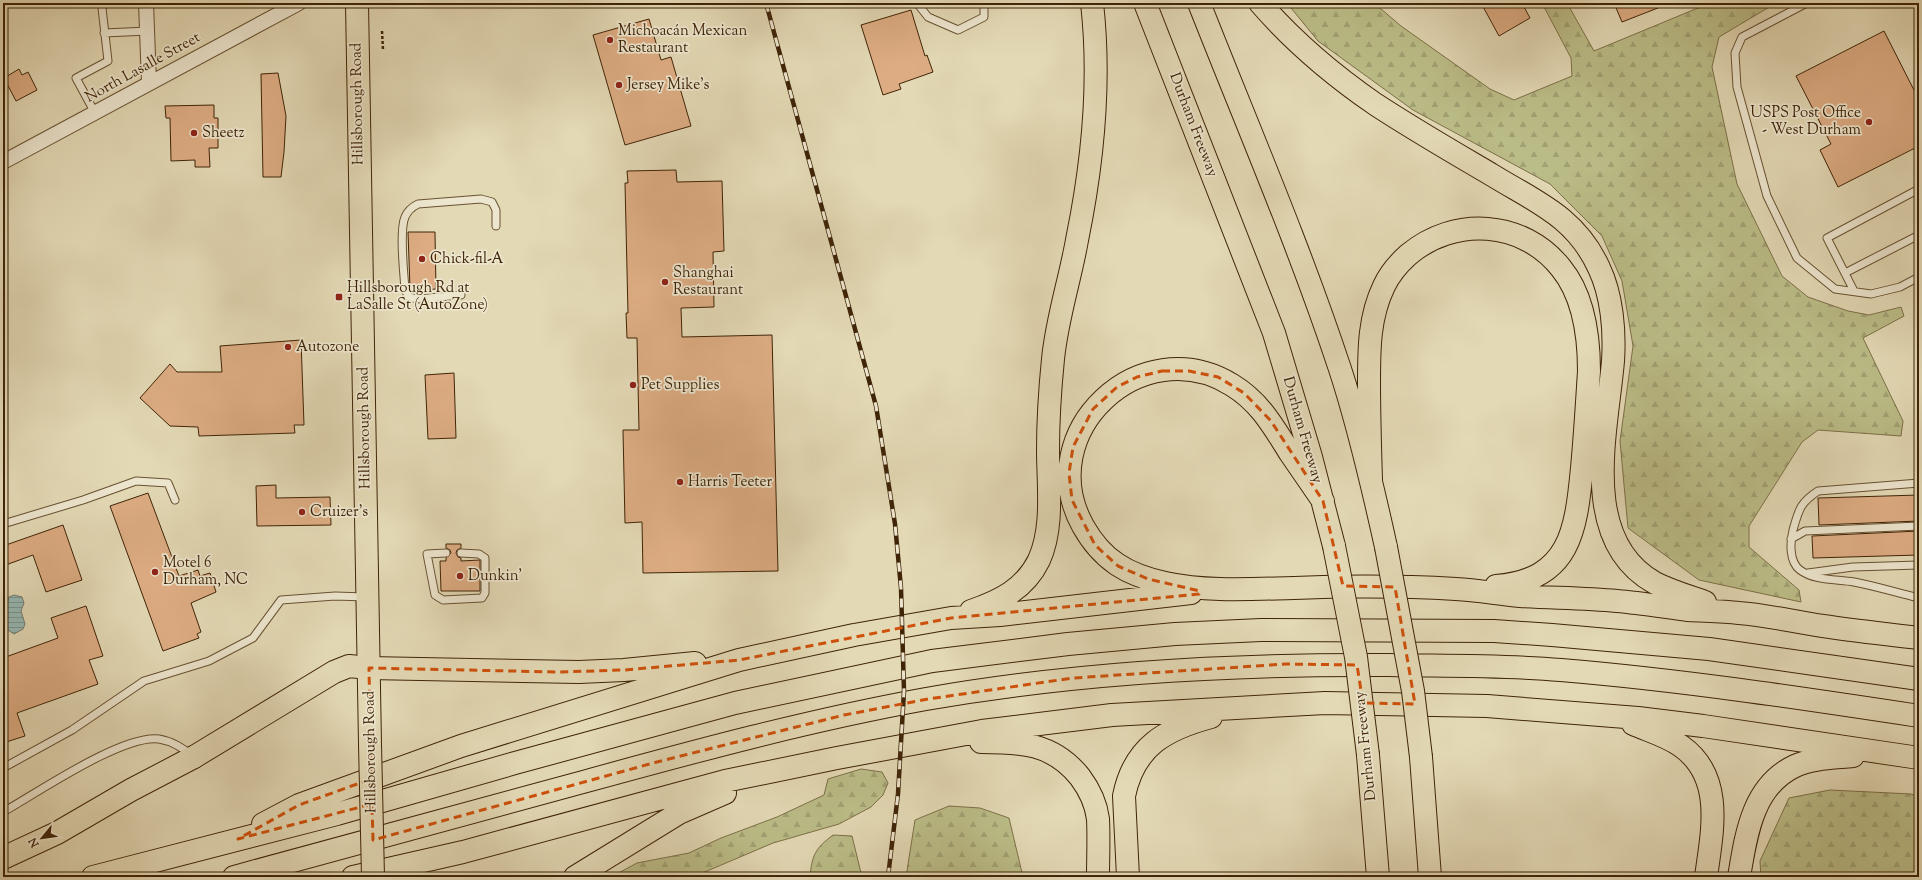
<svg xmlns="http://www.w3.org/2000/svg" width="1922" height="880" font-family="'Sorts Mill Goudy',serif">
  <defs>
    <pattern id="forest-firs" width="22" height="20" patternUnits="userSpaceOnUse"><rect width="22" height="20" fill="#bbbd88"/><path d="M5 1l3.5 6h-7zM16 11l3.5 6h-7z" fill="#a2a274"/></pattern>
    <pattern id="water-rules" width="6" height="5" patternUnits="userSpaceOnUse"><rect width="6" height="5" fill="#97b9b6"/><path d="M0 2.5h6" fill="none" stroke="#7d9692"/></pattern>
  </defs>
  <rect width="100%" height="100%" fill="#e3d9b5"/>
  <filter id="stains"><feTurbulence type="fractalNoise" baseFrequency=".005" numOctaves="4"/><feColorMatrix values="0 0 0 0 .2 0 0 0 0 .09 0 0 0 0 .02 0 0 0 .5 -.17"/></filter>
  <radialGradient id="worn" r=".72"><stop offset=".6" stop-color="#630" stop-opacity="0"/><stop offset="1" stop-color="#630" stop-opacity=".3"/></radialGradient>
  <path fill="url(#forest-firs)" stroke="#7d7048" d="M1287,3h87l27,23 89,63 24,11 58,-24 -1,-18 -29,-55h25l27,48 116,-48h66l-57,34 -7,30 25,117 45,92 26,21 40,14 21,4 32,-8 3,9 -41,22 40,83 -2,15 -83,-6 -16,12 -53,84v21l50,43 2,12 -102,-22 -71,-52 -8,-87 13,-95 -11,-65 -20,-45 -52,-52 -137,-74 -95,-69z
    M861,769l21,3 6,11 -5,12 -12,12 -32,17 -66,19 -80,34h-82l26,-14 52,-10 32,-15 56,-21 47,-22 4,-16z
    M1830,790l81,4 8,3v80h-158l-1,-16 29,-63z
    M949,806l31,2 29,10 14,59h-117l9,-57z
    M833,835l19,1 10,41h-52c2,-23 6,-29 23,-42z"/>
  <path fill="url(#water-rules)" stroke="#747d70" d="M14,595l8,2 2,6 -3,8 4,13 -2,5 -9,5 -9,-6 -2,-20 3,-2 3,-9z"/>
  <path fill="#ddac83" stroke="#3f2407" d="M1481,3h41l8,15 -31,18z
    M1614,3h54v1l-46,18z
    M911,10l14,46 2,-1 6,17 -34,12 2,5 -18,6 -22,-70z
    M649,19l12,41 10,-3 20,69 -66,19 -32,-110z
    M1884,31l35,69v46l-81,41 -18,-37 11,-6 -35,-68z
    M19,69l3,6 6,-3 9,18 -21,11 -12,-23z
    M278,73l8,43 -2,36 -3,25h-18l-2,-103z
    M214,105v13h4v30h-9l1,19h-15v-7l-24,1 -1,-43h-4l-1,-12z
    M676,170l1,12 45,-1 2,70 -11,1 1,55 -33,1 1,29 90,-2 6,236 -135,2 -1,-51 -17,1 -2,-93h16l-2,-92h-10l-1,-25h2l-3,-130h3l-1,-12z
    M408,232h27l1,57 -13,1 -1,-3 -12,1z
    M301,340l3,85h-10l1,8 -96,3 -1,-9 -28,-1 -30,-28 30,-34 7,8h45l-2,-26z
    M454,373l2,65 -28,1 -3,-64z
    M276,485v13l54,-1 1,28 -74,1 -1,-40z
    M148,493l31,83 19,-6 2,6 10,-3 6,19 -25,11 10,29 -4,2 2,4 -36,13 -53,-145z
    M1919,495v26l-100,4 -1,-27z
    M63,525l19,55 -36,12 -13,-37 -30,11v-20z
    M1919,531v24l-106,3 -1,-22z
    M446,544h15v4l-4,2 -1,3 2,4 3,1v3l19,-1v31h-39l-1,-30h6v-3l5,-5 -1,-3 -4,-2z
    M86,606l17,50 -14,4 9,24 -81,29 8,23 -22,7v-85l55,-20 -7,-20z"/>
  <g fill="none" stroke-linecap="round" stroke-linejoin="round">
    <defs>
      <path id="service" d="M917,3l11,14 30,13 26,-13v-14
        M1807,3l-65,34 -7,16 2,34 30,109 30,62 38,31 36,5 29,-7 19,-10
        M104,33l44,-2
        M95,113l-19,-35 32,-17 -6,-53 3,-5
        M1845,273l74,-38
        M1854,291l-27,-53 92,-49
        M461,295l-44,4 -8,-2 -4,-7c-1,-17 -6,-59 0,-73 3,-7 7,-10 13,-13l63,-5 11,3 4,8v16
        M1919,483l-101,8c-18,12 -19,18 -25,39 -3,12 -4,32 7,40 15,11 37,9 54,12 22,4 43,11 65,16
        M3,524l80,-24 53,-19 32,2 7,17
        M1791,539l14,-8 114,-5
        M446,553l-19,1 8,41 8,5 39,-2 3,-5v-35l-6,-4 -18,-1
        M1808,573l45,-6 66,-2
        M3,768l69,-38 72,-49 65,-20 44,-23 28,-38 54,-4 31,1
        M3,812c34,-19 120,-78 156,-73 13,2 23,9 33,16"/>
      <path id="minor" d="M146,3l3,80
        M3,162l296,-159"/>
      <path id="primary" d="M357,3l13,741
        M194,757l140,-85 15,-6 20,2"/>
      <path id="motorway" d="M1145,3l129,330 37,124 23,89
        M1199,3c48,122 100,242 141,366 19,58 33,119 46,178
        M1260,3c33,38 73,72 115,101 38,25 78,48 117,71 44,27 84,42 107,93 13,27 16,63 14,93 -6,71 -35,179 42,222 16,8 33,13 50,19
        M1371,480c-1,-33 -2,-65 -2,-97 0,-34 0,-66 15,-97 6,-13 14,-22 24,-31 46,-39 115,-35 153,13 23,28 28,68 28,103 -2,32 -4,65 -7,97 -6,63 -12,112 -86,118
        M1323,501c-11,-16 -22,-32 -33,-48 -17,-27 -30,-51 -58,-68 -91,-56 -201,47 -149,141 19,34 44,49 82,57 42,9 86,6 129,5 54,-2 108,-2 162,1 21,1 42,5 64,7 32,2 65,2 97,5 24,2 47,6 71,9 17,1 34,1 51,3 28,2 56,9 84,13 32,5 64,8 96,12
        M971,611c29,-10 54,-22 68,-51 15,-33 9,-75 9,-110 0,-30 2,-61 5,-91 4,-41 17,-79 24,-119 16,-78 24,-158 15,-237
        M369,668l210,4 45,-2 71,-7
        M1633,724c16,7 34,12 48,22 44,31 31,86 25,131
        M981,742c40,0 72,1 99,35 9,12 16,26 18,42 1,19 0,39 0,58
        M1368,755l10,122
        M1421,757l9,120
        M263,824l36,-19 162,-59 278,-86 115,-25 97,-17 49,-3 191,-22
        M3,858l54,-25 74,-43 63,-33
        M93,877l244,-63 178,-51 220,-60 197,-42 136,-17 107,-10 86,-4 233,1 58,4 157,14 210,30
        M234,877c117,-31 233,-63 349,-95 113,-31 227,-62 343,-83 153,-27 307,-35 463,-34 57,1 114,0 172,5 120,10 239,28 358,46
        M353,877l110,-25 262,-71 112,-23 145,-27 130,-16 213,-12 162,3 151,12 65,8 216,32
        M575,877l104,-64 46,-20
        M1128,877l-4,-81c10,-50 42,-67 87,-79
        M1739,877c7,-41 13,-91 56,-111 18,-8 39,-8 58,-10"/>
    </defs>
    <use href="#service" stroke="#685132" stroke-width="9"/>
    <use href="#minor" stroke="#685132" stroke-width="16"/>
    <use href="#primary" stroke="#3f2407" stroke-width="24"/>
    <use href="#motorway" stroke="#3f2407" stroke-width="24"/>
    <path stroke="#3f2407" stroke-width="2.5" stroke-dasharray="3 2" stroke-linecap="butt" d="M382,31l1,19"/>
    <use href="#service" stroke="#ede6cf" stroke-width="7"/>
    <use href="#minor" stroke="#ede6cf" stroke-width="14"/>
    <use href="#primary" stroke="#e3d9b5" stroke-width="22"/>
    <use href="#motorway" stroke="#e3d9b5" stroke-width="22"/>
    <defs>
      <path id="rail" d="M766,3l110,403 19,118 6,64 3,103 -6,103 -10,83
        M805,877v-1"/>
    </defs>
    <use href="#rail" stroke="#3f2407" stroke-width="4.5"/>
    <use href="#rail" stroke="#ede6cf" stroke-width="3" stroke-dasharray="9" stroke-linecap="butt"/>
    <defs>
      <path id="primary-bridge" d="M370,744l3,133"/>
      <path id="motorway-bridge" d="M1334,546l22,111 12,98
        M1386,547l27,144 8,66"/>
    </defs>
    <use href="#primary-bridge" stroke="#3f2407" stroke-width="24" stroke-linecap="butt"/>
    <use href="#motorway-bridge" stroke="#3f2407" stroke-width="24" stroke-linecap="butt"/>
    <use href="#primary-bridge" stroke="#e3d9b5" stroke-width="22"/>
    <use href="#motorway-bridge" stroke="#e3d9b5" stroke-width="22"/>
  </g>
  <path fill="none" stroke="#cf510b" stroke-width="3" stroke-dasharray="8 5" stroke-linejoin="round" d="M1162,371h27l29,6 26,16 27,28 52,80 20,85 52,1 20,117 -52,-1 -6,-38 -71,-1 -213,14 -145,21 -84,16 -187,47 -284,78 -1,-36 -134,35 61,-34 72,-26 -2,-111 189,4 66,-2 115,-10 212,-42 248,-24 1,-3 -52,-12 -30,-13 -23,-21 -23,-45 -3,-27 4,-26 20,-38 24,-22 20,-10z"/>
  <g fill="#8f2418" stroke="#ede6cf" stroke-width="1.5">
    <circle cx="610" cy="40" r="4"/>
    <circle cx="619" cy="85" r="4"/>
    <circle cx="1869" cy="122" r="4"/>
    <circle cx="194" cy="133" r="4"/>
    <circle cx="422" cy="259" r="4"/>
    <circle cx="665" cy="282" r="4"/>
    <rect x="335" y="293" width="8" height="8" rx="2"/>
    <circle cx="288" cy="347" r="4"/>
    <circle cx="633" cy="385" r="4"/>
    <circle cx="680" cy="482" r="4"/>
    <circle cx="302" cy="512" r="4"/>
    <circle cx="155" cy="572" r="4"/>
    <circle cx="460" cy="576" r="4"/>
  </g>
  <g text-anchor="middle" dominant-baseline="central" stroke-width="3.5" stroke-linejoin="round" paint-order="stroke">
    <g font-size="15" fill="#3f2407" stroke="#ede6cf" text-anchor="start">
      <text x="618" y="31">Michoacán Mexican<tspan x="618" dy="17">Restaurant</tspan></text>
      <text x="627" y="85">Jersey Mike's</text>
      <text x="1861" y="113" text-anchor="end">USPS Post Office<tspan x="1861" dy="17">- West Durham</tspan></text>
      <text x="202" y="133">Sheetz</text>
      <text x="430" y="259">Chick-fil-A</text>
      <text x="673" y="273">Shanghai<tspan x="673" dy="17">Restaurant</tspan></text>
      <text x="347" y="288">Hillsborough Rd at<tspan x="347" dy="17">LaSalle St (AutoZone)</tspan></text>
      <text x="296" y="347">Autozone</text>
      <text x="641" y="385">Pet Supplies</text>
      <text x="688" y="482">Harris Teeter</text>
      <text x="310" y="512">Cruizer's</text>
      <text x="163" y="563">Motel 6<tspan x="163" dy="17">Durham, NC</tspan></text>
      <text x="468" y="576">Dunkin'</text>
    </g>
    <g font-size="15" fill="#3f2407" stroke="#ede6cf">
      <text transform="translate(143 68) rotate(-29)">North Lasalle Street</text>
      <text transform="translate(358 104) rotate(-91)">Hillsborough Road</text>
      <text transform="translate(1193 125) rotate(69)">Durham Freeway</text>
      <text transform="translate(365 428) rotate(-91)">Hillsborough Road</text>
      <text transform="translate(1302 430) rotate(74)">Durham Freeway</text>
      <text transform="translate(1366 746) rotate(-96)">Durham Freeway</text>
      <text transform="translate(371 752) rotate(-91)">Hillsborough Road</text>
    </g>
  </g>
  <rect width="1922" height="880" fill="none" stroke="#e3d9b5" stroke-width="16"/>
  <rect x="4" y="4" width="1914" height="872" fill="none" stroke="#3f2407" stroke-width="2"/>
  <rect x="8" y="8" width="1906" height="864" fill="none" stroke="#3f2407"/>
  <g transform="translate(42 838) rotate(241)" stroke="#ede6cf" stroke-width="3" paint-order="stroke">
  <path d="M0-3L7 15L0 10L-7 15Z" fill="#3f2407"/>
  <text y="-6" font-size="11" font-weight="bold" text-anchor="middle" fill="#3f2407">N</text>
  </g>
  <rect width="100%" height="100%" filter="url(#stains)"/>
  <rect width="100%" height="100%" fill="url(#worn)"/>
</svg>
